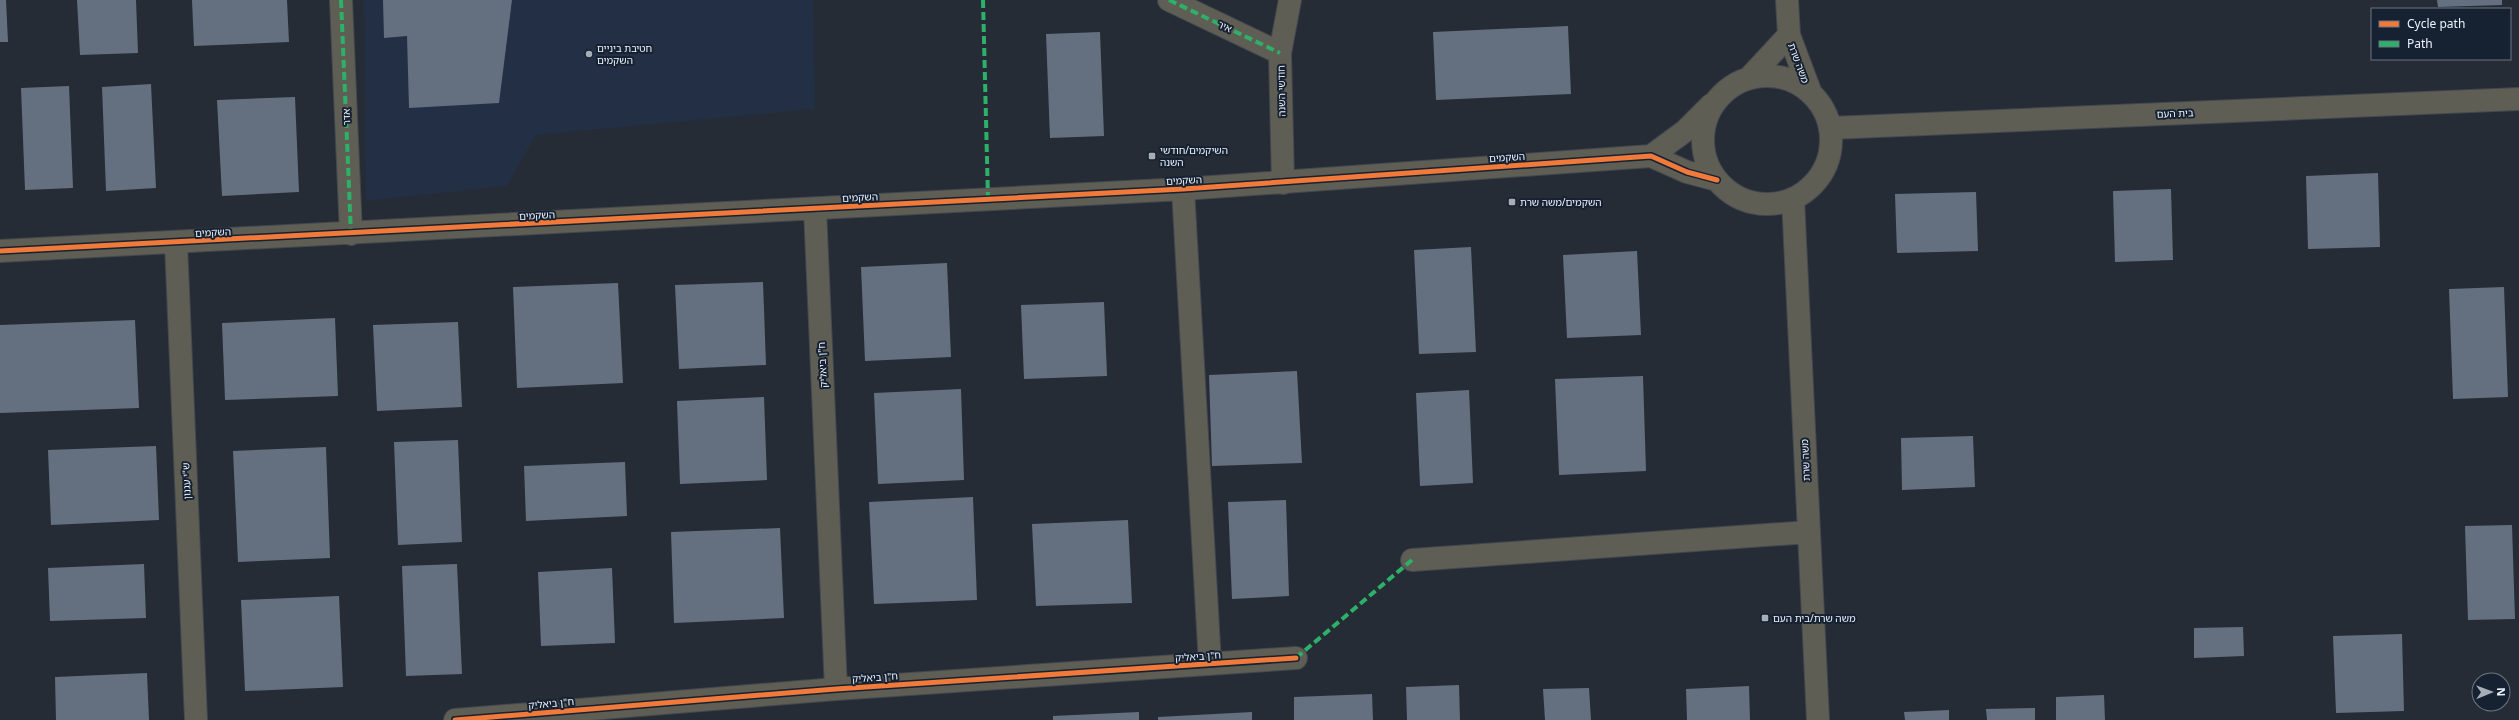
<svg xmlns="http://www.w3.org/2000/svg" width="2519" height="720" font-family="'Noto Sans','Noto Sans Hebrew',sans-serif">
  <rect width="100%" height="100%" fill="#252c35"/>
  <path fill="#222f44" d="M364,0h449l2,109 -279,26 -29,51 -141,15z"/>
  <path fill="#647080" d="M0,0h6l2,42h-8z
    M77,0h59l2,53 -58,2z
    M192,0h95l2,42 -95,4z
    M383,0h129l-13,103 -90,5 -2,-72 -23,2z
    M2437,0h65v5l-64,2z
    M1568,26l3,68 -135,6 -3,-68z
    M1100,32l4,104 -54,2 -4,-104z
    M151,84l5,104 -50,3 -4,-104z
    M69,86l4,102 -48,2 -4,-102z
    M295,97l4,95 -77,4 -5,-96z
    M2378,173l2,74 -72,2 -2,-73z
    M2171,189l2,71 -58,2 -2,-71z
    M1976,192l2,59 -81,2 -2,-59z
    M1471,247l5,105 -57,2 -5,-104z
    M1637,251l4,84 -74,3 -4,-83z
    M947,263l4,94 -86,4 -4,-94z
    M763,282l3,83 -87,4 -4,-84z
    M618,283l5,100 -106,5 -4,-101z
    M2504,287l4,110 -55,2 -4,-110z
    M1104,302l3,74 -83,3 -3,-74z
    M335,318l3,78 -113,4 -3,-77z
    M135,320l4,88 -139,5v-88z
    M458,322l4,85 -85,4 -4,-86z
    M1297,371l5,92 -90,3 -3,-91z
    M1643,376l3,95 -87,4 -4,-96z
    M961,389l3,91 -86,4 -4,-91z
    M1469,390l4,93 -53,3 -4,-93z
    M764,397l3,83 -87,4 -3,-83z
    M1973,436l2,51 -73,3 -1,-52z
    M458,440l4,102 -64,3 -4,-103z
    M156,446l3,74 -108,5 -3,-75z
    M326,447l4,111 -92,4 -5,-111z
    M625,462l2,54 -101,5 -2,-55z
    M973,497l4,103 -103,4 -5,-102z
    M1286,500l3,96 -57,3 -4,-97z
    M1128,520l4,83 -96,3 -4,-82z
    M2512,525l3,94 -47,1 -3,-94z
    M780,528l4,90 -110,5 -3,-91z
    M144,564l2,54 -96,3 -2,-53z
    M457,564l5,110 -56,2 -4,-110z
    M612,568l3,75 -74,3 -3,-74z
    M339,596l4,91 -98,4 -4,-91z
    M2243,627l1,29 -50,2v-30z
    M2402,634l2,77 -68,2 -3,-77z
    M147,673l2,47h-93l-1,-43z
    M1459,685l1,35h-53l-1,-33z
    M1749,686l1,34h-63l-1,-31z
    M1589,688l2,32h-46l-2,-31z
    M1372,694l1,26h-79v-23z
    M2104,695l1,25h-49v-23z
    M2035,708v12h-48l-1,-11z
    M1949,710v10h-44l-1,-8z
    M1139,712v8h-86v-4z
    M1252,712v8h-94v-3z"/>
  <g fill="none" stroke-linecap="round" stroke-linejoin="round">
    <defs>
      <path id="minor" d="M341,0l10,234
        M1169,0l111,53
        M1787,0l2,35 21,56
        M1703 140a64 64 0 1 1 128 0a64 64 0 1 1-128 0Z
        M1750,77l39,-42
        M1830,128l689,-29
        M1651,156l34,-25 26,-26
        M1283,183l-3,-130 10,-53
        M1183,189l27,475
        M1793,199l25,521
        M815,209l21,480
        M176,243l20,477
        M0,251l1183,-62 468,-33 36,16 30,8
        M1412,560l397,-28
        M455,720l381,-31 460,-31"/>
    </defs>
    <use href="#minor" stroke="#434850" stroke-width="24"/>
    <use href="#minor" stroke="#5f5e55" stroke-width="22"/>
    <path stroke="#2db169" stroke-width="4" stroke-dasharray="8 4" stroke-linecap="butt" d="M341,0l10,234
      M983,0l5,199
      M1169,0l111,53
      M1296,658l116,-98"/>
    <defs>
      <path id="cycleway" d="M0,251l1183,-62 468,-33 36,16 30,8
        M455,720l381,-31 460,-31"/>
    </defs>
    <use href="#cycleway" stroke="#162131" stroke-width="8"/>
    <use href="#cycleway" stroke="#f17a3a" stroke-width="5"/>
  </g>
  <g fill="#a6aeb8" stroke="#162131" stroke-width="1.5">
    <circle cx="589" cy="54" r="4"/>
    <rect x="1148" y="152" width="8" height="8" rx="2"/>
    <rect x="1508" y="198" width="8" height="8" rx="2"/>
    <rect x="1761" y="614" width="8" height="8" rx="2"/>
  </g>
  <g text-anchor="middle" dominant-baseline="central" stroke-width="4" stroke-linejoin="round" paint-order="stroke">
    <g font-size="10" fill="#ecf4ff" stroke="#162131">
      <text transform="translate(1225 26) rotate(25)">איר</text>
      <text transform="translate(1799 63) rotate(70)">משה שרת</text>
      <text transform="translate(1281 91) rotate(-91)">חודשי השנה</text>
      <text transform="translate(2175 113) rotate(-2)">בית העם</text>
      <text transform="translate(346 117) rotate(-92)">אדר</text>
      <text transform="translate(1507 157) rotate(-4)">השקמים</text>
      <text transform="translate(1184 180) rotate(-3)">השקמים</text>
      <text transform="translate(860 197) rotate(-3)">השקמים</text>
      <text transform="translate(537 215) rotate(-3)">השקמים</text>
      <text transform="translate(213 232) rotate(-3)">השקמים</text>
      <text transform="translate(822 365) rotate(-93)">ח"ן ביאליק</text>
      <text transform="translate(1805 460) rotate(-93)">משה שרת</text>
      <text transform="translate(186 481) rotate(-92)">ש"י עגנון</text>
      <text transform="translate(1198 656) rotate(-4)">ח"ן ביאליק</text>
      <text transform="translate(875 677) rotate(-4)">ח"ן ביאליק</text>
      <text transform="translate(551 703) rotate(-5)">ח"ן ביאליק</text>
    </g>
    <g font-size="10" fill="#ecf4ff" stroke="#162131" text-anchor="start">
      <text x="597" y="48">חטיבת ביניים<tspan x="597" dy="12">השקמים</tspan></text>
      <text x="1160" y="150">השיקמים/חודשי<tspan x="1160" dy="12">השנה</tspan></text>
      <text x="1520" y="202">השקמים/משה שרת</text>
      <text x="1773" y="618">משה שרת/בית העם</text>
    </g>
  </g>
  <rect x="2371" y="8" width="140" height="52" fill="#162131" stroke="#6c7583"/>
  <rect x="2379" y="21" width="20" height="6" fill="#f17a3a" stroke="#6c7583"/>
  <text x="2407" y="28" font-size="12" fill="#ecf4ff">Cycle path</text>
  <rect x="2379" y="41" width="20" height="6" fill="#2db169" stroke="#6c7583"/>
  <text x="2407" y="48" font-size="12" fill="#ecf4ff">Path</text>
  <g transform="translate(2491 692) rotate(89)"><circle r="19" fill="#162131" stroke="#6c7583"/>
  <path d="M0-3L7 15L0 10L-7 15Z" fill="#a6aeb8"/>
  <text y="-6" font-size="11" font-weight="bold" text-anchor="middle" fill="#ecf4ff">N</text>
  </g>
</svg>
